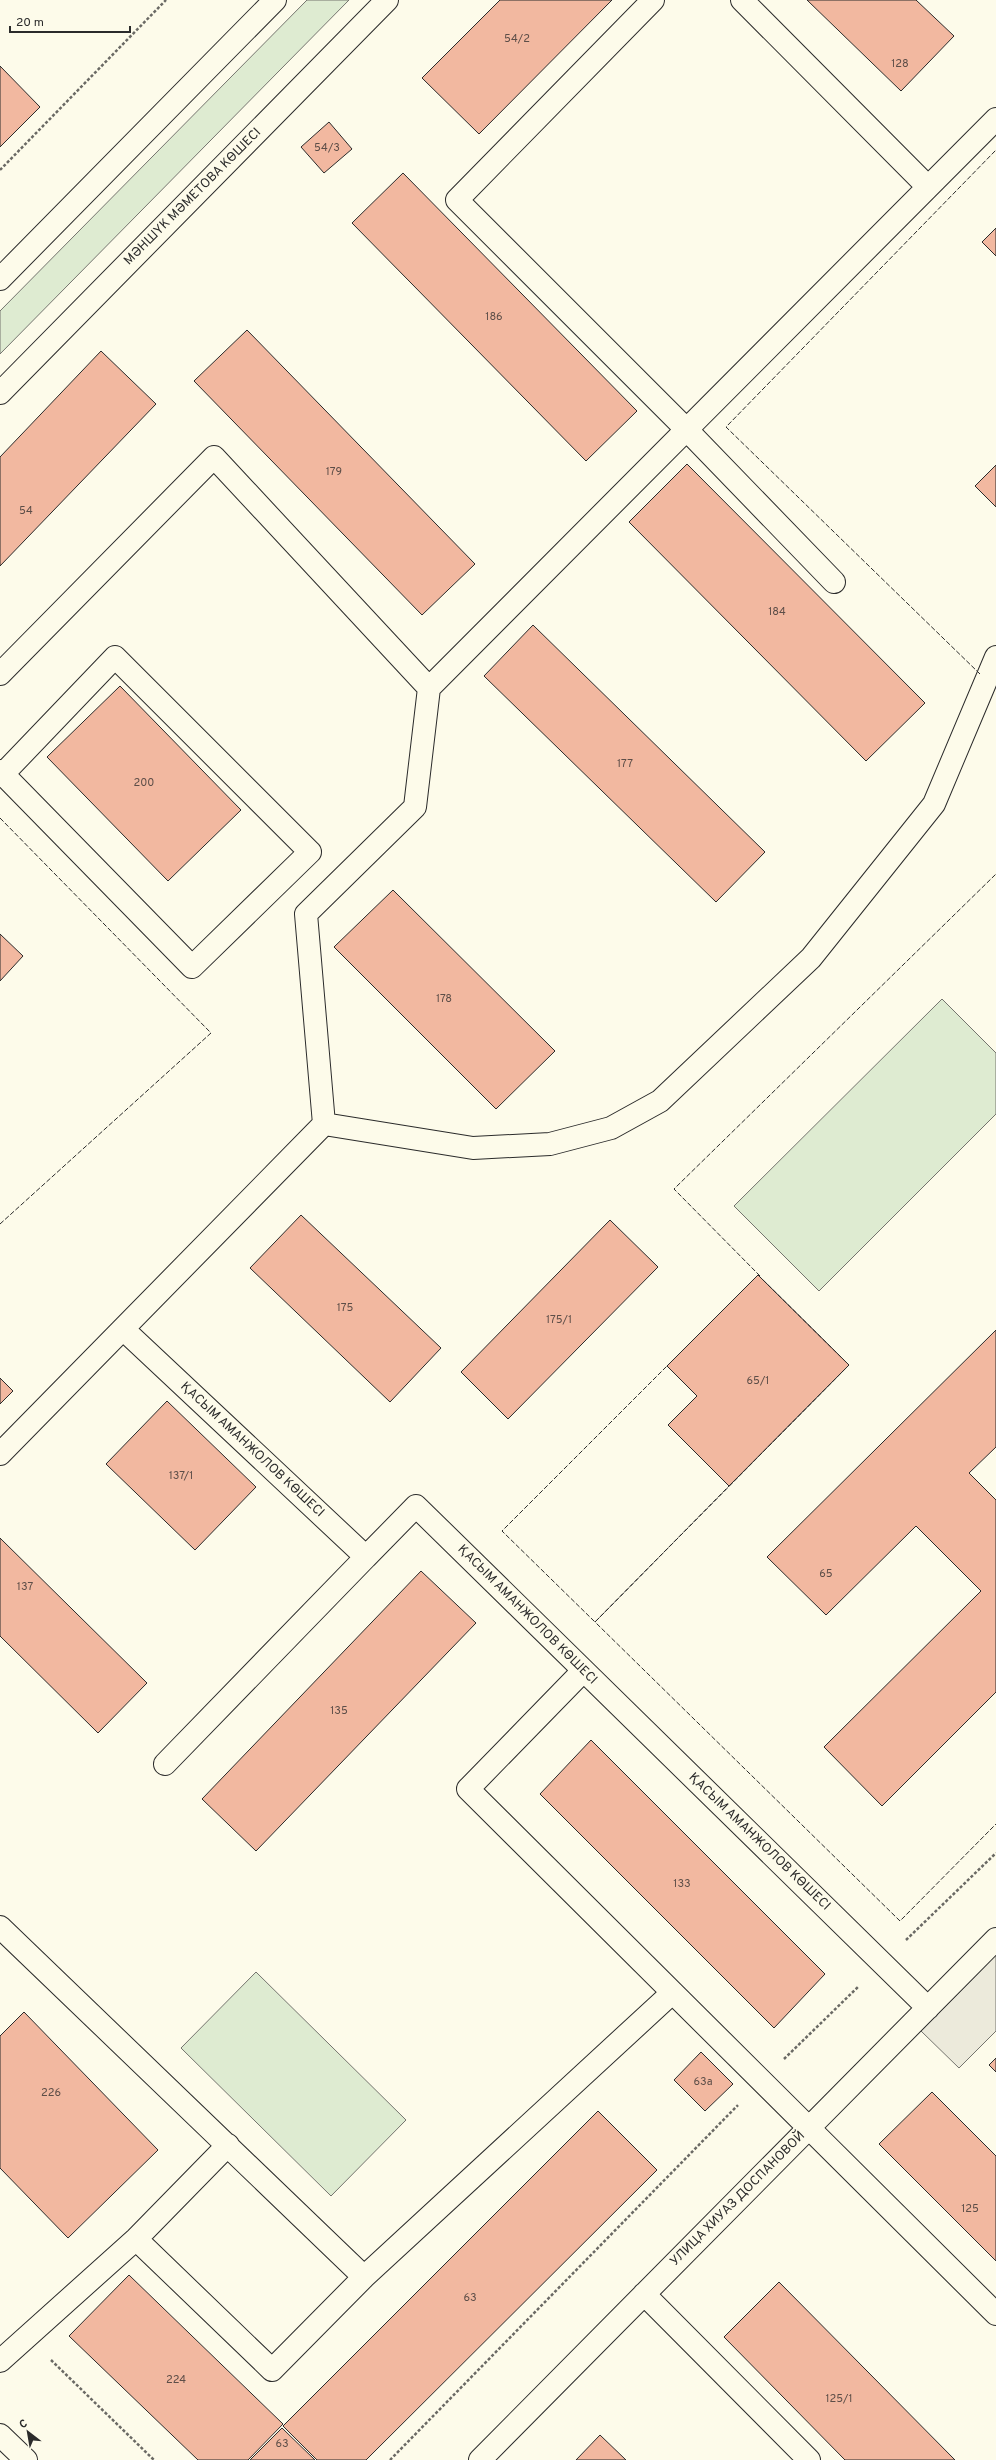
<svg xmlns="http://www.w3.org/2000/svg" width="996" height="2460" font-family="Overpass,sans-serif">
  <rect width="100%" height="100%" fill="#fdfbea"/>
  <path fill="#deebd1" stroke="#74746e" d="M307,0h42l-349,354v-43z
    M942,999l54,54v61l-177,177 -85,-85z
    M256,1972l150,148 -75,76 -150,-148z"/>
  <path fill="#eceadb" stroke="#74746e" d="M996,1955v76l-37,37 -38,-37z"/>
  <path fill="#f2b8a0" stroke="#2b2b2b" d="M500,0h112l-133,134 -57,-56z
    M807,0h109l38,36 -53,55z
    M0,66l40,41 -40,40z
    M329,122l23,27 -28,24 -23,-26z
    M403,173l234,238 -51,50 -234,-238z
    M996,228v28l-14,-14z
    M247,330l228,234 -53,51 -228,-234z
    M101,351l55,53 -156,162v-109z
    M687,464l238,239 -59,58 -237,-239z
    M996,465v42l-21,-21z
    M533,625l232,227 -49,50 -232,-226z
    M120,686l121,124 -73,71 -121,-124z
    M393,890l162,161 -59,58 -162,-162z
    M0,934l23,22 -23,25z
    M301,1215l140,133 -51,54 -140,-134z
    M610,1220l48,47 -150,152 -47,-47z
    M758,1275l91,90 -120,121 -61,-61 29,-29 -30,-30z
    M996,1330v117l-27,26 27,27v192l-114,114 -58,-59 157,-156 -65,-65 -90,89 -59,-58z
    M0,1378l13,13 -13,13z
    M167,1401l89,86 -61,63 -89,-86z
    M0,1538l147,145 -49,50 -98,-97z
    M421,1571l55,52 -220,228 -54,-52z
    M591,1740l234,234 -51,54 -234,-234z
    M24,2012l134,138 -90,88 -68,-70v-132z
    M701,2052l32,32 -28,27 -31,-31z
    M996,2058v14l-7,-7z
    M932,2092l64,64v105l-117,-117z
    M598,2111l59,59 -291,290h-49l-34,-34z
    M129,2275l154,149 -35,36h-50l-129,-124z
    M779,2282l176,178h-110l-121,-123z
    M282,2428l33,32h-65z
    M600,2435l26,25h-50z"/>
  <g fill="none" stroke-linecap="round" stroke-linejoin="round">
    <defs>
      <path id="minor" d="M653,0l-196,200 229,229 148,153
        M742,0l186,187
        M0,674l214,-217 215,231 -14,119 -109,107 18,210 -324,330
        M429,688l567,-569
        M0,771l192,196 118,-115 -195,-195 -112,117
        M324,1124l149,24 77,-4 61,-16 49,-27 151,-143 123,-154 62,-147
        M123,1329l243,228 50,-51 512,502
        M583,1671l-115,118 528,525
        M165,1764l201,-207
        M0,1927l364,350
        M136,2239l136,131 92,-93 308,-284
        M644,2294l165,166
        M0,2361l136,-122 92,-94
        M480,2460l516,-521"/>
      <path id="major" d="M0,279l275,-279
        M0,393l387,-393
        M0,2435l26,25"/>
    </defs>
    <use href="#minor" stroke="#2b2b2b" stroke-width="24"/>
    <use href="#major" stroke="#2b2b2b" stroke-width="24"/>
    <path stroke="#6a6964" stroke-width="2.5" stroke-dasharray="3 2" stroke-linecap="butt" d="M0,170l166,-170
      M906,1940l90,-87
      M784,2059l75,-73
      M51,2360l103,100
      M390,2460l348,-355"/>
    <use href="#minor" stroke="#fdfbea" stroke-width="22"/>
    <use href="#major" stroke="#fdfbea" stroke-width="22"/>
    <path stroke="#2b2b2b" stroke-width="1" stroke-dasharray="5 2" stroke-linecap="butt" d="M980,674l-254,-247 270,-277
      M0,818l211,215 -211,191
      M758,1275l91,90 -254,257 -93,-91z
      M760,1276l-86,-87 322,-315
      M731,1484l-136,138 305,299 96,-97"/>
  </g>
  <g text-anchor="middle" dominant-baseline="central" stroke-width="3" stroke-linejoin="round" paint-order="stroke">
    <g font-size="11" fill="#5d4e48">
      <text x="517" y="39">54/2</text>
      <text x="900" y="64">128</text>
      <text x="327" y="148">54/3</text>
      <text x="494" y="317">186</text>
      <text x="334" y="472">179</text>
      <text x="26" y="511">54</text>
      <text x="777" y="612">184</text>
      <text x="625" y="764">177</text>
      <text x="144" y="783">200</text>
      <text x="444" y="999">178</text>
      <text x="345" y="1308">175</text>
      <text x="559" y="1320">175/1</text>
      <text x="758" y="1381">65/1</text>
      <text x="181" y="1476">137/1</text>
      <text x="826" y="1574">65</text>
      <text x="25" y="1587">137</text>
      <text x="339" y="1711">135</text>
      <text x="682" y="1884">133</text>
      <text x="703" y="2082">63а</text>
      <text x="51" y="2093">226</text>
      <text x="970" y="2209">125</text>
      <text x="470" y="2298">63</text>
      <text x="176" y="2380">224</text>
      <text x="839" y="2399">125/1</text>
      <text x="282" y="2444">63</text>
    </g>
    <g font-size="13" fill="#2b2b2b" stroke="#fdfbea">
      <text transform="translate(193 197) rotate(-45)">МӘНШҮК МӘМЕТОВА КӨШЕСІ</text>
      <text transform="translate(252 1450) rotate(43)">ҚАСЫМ АМАНЖОЛОВ КӨШЕСІ</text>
      <text transform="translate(527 1615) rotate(45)">ҚАСЫМ АМАНЖОЛОВ КӨШЕСІ</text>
      <text transform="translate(759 1842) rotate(44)">ҚАСЫМ АМАНЖОЛОВ КӨШЕСІ</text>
      <text transform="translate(738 2199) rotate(-45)">УЛИЦА ХИУАЗ ДОСПАНОВОЙ</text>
    </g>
  </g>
  <g transform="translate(28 2432) rotate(329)" stroke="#fdfbea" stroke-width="3" paint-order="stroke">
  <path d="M0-3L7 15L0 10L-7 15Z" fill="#2b2b2b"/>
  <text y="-6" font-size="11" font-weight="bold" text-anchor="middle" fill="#2b2b2b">С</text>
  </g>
  <path d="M10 26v6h120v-6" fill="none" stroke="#2b2b2b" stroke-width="2"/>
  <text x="16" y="26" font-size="12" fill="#2b2b2b" stroke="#fdfbea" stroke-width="3" paint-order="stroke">20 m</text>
</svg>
